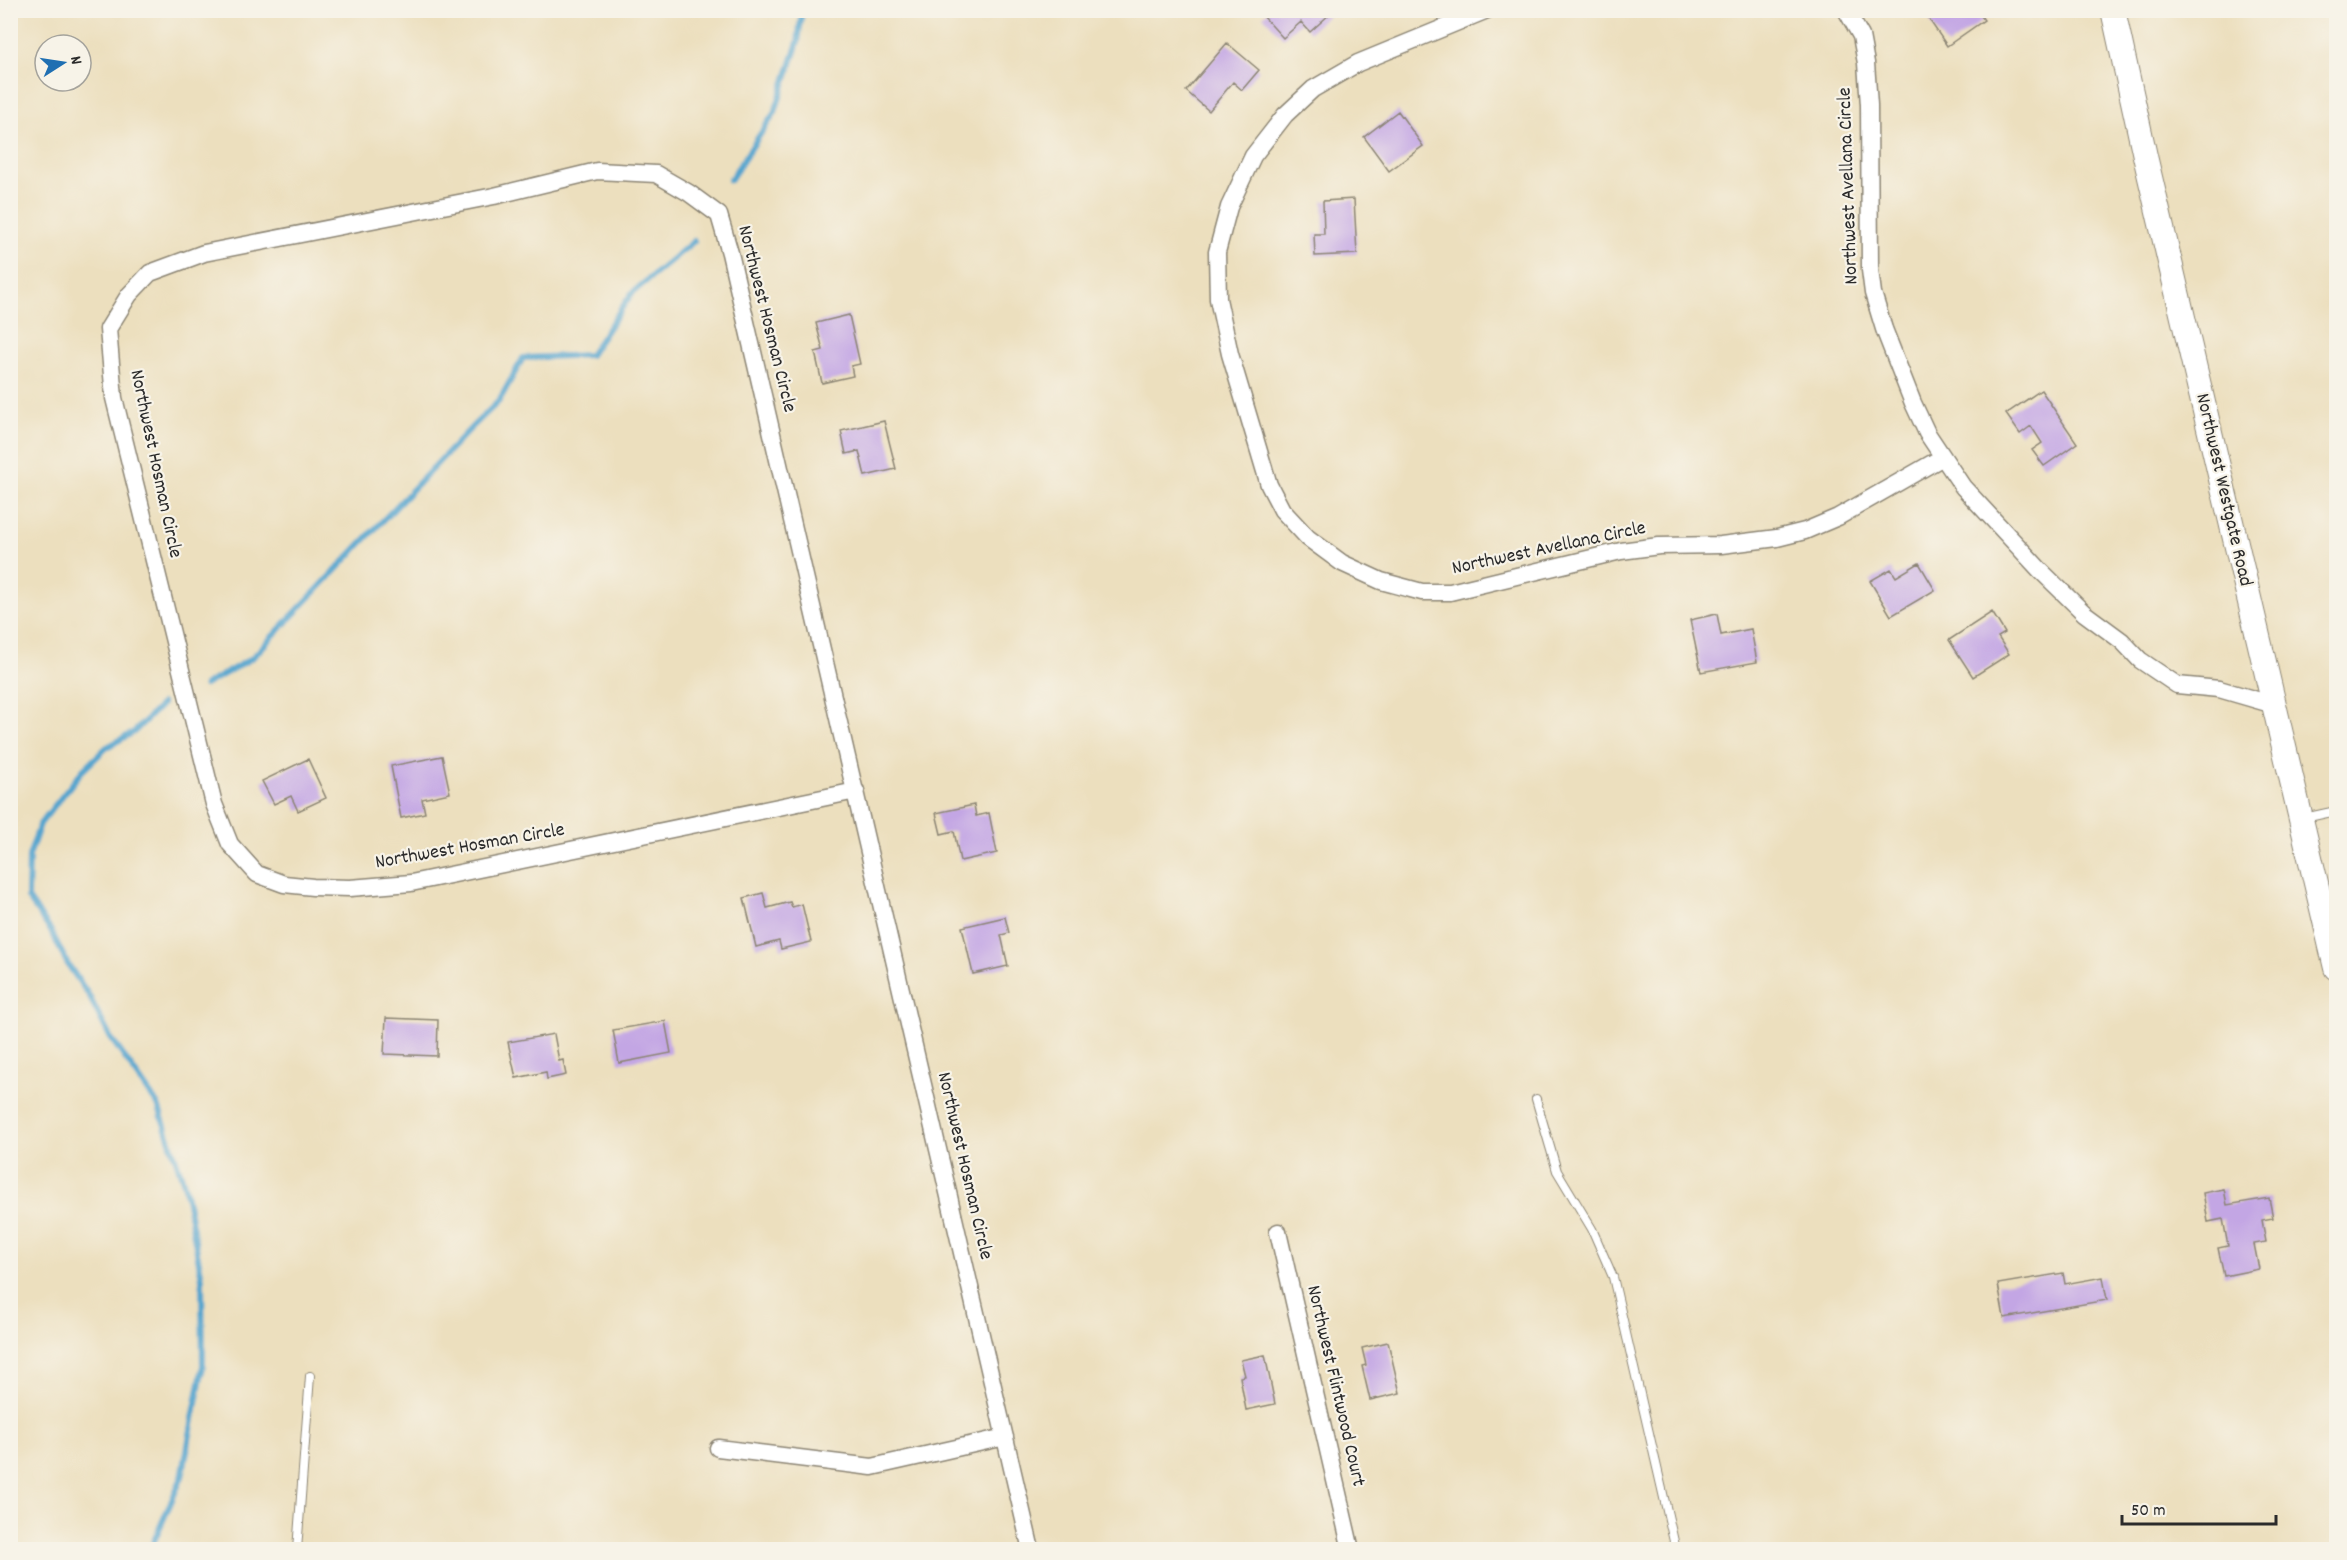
<svg xmlns="http://www.w3.org/2000/svg" width="2347" height="1560" font-family="Dekko,sans-serif">
  <rect width="100%" height="100%" fill="#f7f3e8"/>
  <filter id="ink" filterUnits="userSpaceOnUse"><feTurbulence type="fractalNoise" baseFrequency=".0167" numOctaves="2"/><feDisplacementMap in="SourceGraphic" scale="12" xChannelSelector="R" yChannelSelector="G"/><feConvolveMatrix kernelMatrix="1 2 1 2 8 2 1 2 1" color-interpolation-filters="sRGB"/></filter>
  <filter id="wash" filterUnits="userSpaceOnUse"><feTurbulence type="fractalNoise" baseFrequency=".008" numOctaves="4" result="noise"/><feDisplacementMap in="SourceGraphic" scale="24" xChannelSelector="R" yChannelSelector="G"/><feGaussianBlur stdDeviation="1.35" result="paint"/><feColorMatrix in="noise" values="0 0 0 0 0 0 0 0 0 0 0 0 0 0 0 0 0 1.4 0 .05"/><feComposite in="paint" operator="in"/></filter>
  <g filter="url(#wash)">
    <rect width="100%" height="100%" fill="#ecdfbe"/>
    <g fill="none" stroke-linecap="round" stroke-linejoin="round">
      <path stroke="#54a4ce" stroke-width="6" d="M730,180l45,-68 23,-70 4,-32
        M205,685l47,-27 220,-231 27,-26 24,-43 67,-3 42,-62 62,-52
        M150,1550l32,-73 21,-111 -1,-87 -17,-92 -27,-82 -48,-68 -22,-43 -21,-31 -16,-32 -23,-33 1,-42 11,-32 42,-53 25,-24 27,-15 28,-28"/>
    </g>
    <g id="blocks">
      <path fill="#c3a6e4" d="M1269,10h59l3,3 -21,19 -9,-10 -18,16 -20,-22z
        M1929,10h48l7,10 -37,26 -19,-28 4,-3z
        M1227,43l32,27 -17,20 -9,-8 -24,29 -23,-20z
        M1398,111l25,35 -34,25 -25,-34z
        M1354,199l3,55 -42,2 -1,-22h10l-1,-33z
        M849,315l11,49 -9,2 2,10 -31,7 -7,-31 8,-2 -7,-27z
        M2041,390l36,53 -33,23 -12,-16 10,-7 -11,-17 -11,8 -14,-20z
        M884,421l12,48 -31,7 -6,-25 -13,3 -5,-23z
        M1919,563l16,27 -44,26 -21,-35 21,-12 5,8z
        M1992,612l13,21 -7,4 11,17 -36,23 -24,-37z
        M1717,614l4,21 30,-6 6,33 -56,10 -11,-52z
        M442,756l8,37 -28,6 3,14 -24,5 -10,-52z
        M308,759l18,39 -28,13 -7,-15 -17,8 -12,-23z
        M974,805l2,11 13,-3 8,40 -37,8 -6,-30 -13,3 -5,-21z
        M763,893l4,15 23,-6 2,5 10,-3 9,38 -30,7 -2,-8 -23,6 -12,-49z
        M1005,917l4,16 -8,2 7,31 -35,8 -11,-47z
        M386,1018l52,2 -1,36 -53,-2z
        M665,1021l6,32 -52,10 -6,-33z
        M554,1034l5,27 4,-1 3,15 -19,4 -1,-7 -30,6 -8,-36z
        M2224,1189l3,16 42,-7 4,20 -11,2 4,22 -12,2 5,25 -35,7 -6,-28 10,-2 -5,-27 -15,3 -5,-29z
        M2063,1273l2,11 38,-7 4,23 -103,18 -6,-34z
        M1388,1342l12,51 -30,7 -8,-34 4,-1 -4,-17z
        M1265,1355l10,49 -29,6 -6,-33 5,-1 -4,-16z"/>
    </g>
  </g>
  <g filter="url(#ink)">
    <use href="#blocks" fill-opacity="0" stroke="#8c8574" stroke-width="1.5"/>
    <g fill="none" stroke-linecap="round" stroke-linejoin="round">
      <defs>
        <path id="lane" d="M2304,818l32,-7
          M1536,1099l21,72 35,58 21,48 63,273
          M297,1550l13,-174"/>
        <path id="street" d="M1487,10l-129,53 -45,26 -28,26 -32,41 -24,51 -12,45 1,47 12,55 39,131 13,25 26,28 34,25 39,18 41,11h28l171,-41 38,-5 62,-1 56,-7 28,-7 33,-14 105,-60
          M1846,10l15,26 5,27 3,42 1,165 3,23 11,36 29,74 14,30 36,54 77,83 44,43 38,28 18,19 37,25 42,4 55,16
          M856,791l-445,92 -61,5 -37,-1 -29,-3 -27,-10 -27,-30 -16,-40 -100,-406 -6,-69 21,-34 21,-22 54,-20 290,-57 103,-25 59,3 33,19 30,22 11,38 301,1297
          M1278,1232l73,318
          M718,1448l154,19 133,-30"/>
        <path id="secondary" d="M2113,10l32,146 191,812"/>
      </defs>
      <use href="#lane" stroke="#8c8574" stroke-width="10"/>
      <use href="#street" stroke="#8c8574" stroke-width="19"/>
      <use href="#secondary" stroke="#8c8574" stroke-width="26"/>
      <use href="#lane" stroke="#fff" stroke-width="8"/>
      <use href="#street" stroke="#fff" stroke-width="16"/>
      <use href="#secondary" stroke="#fff" stroke-width="24"/>
    </g>
  </g>
  <g text-anchor="middle" dominant-baseline="central" stroke-width="4.5" stroke-linejoin="round" paint-order="stroke">
    <g font-size="20" fill="#2b2b2b" stroke="#f7f3e8">
      <text transform="translate(1849 186) rotate(-92)">Northwest Avellana Circle</text>
      <text transform="translate(766 319) rotate(76)">Northwest Hosman Circle</text>
      <text transform="translate(155 464) rotate(78)">Northwest Hosman Circle</text>
      <text transform="translate(2223 490) rotate(77)">Northwest Westgate Road</text>
      <text transform="translate(1549 549) rotate(-12)">Northwest Avellana Circle</text>
      <text transform="translate(470 847) rotate(-10)">Northwest Hosman Circle</text>
      <text transform="translate(964 1166) rotate(77)">Northwest Hosman Circle</text>
      <text transform="translate(1335 1386) rotate(77)">Northwest Flintwood Court</text>
    </g>
  </g>
  <rect width="2347" height="1560" fill="none" stroke="#f7f3e8" stroke-width="36"/>
  <g transform="translate(63 63) rotate(78)"><circle r="28" fill="#f7f3e8" stroke="#a5a39c" stroke-width="1.5"/>
  <path d="M0-4.5L10 22L0 15L-10 22Z" fill="#1f6fb2"/>
  <text y="-9" font-size="16" font-weight="bold" text-anchor="middle" fill="#2b2b2b">N</text>
  </g>
  <path d="M2122 1515v9h154v-9" fill="none" stroke="#2b2b2b" stroke-width="3"/>
  <text x="2131" y="1515" font-size="18" fill="#2b2b2b" stroke="#f7f3e8" stroke-width="4.5" paint-order="stroke">50 m</text>
</svg>
